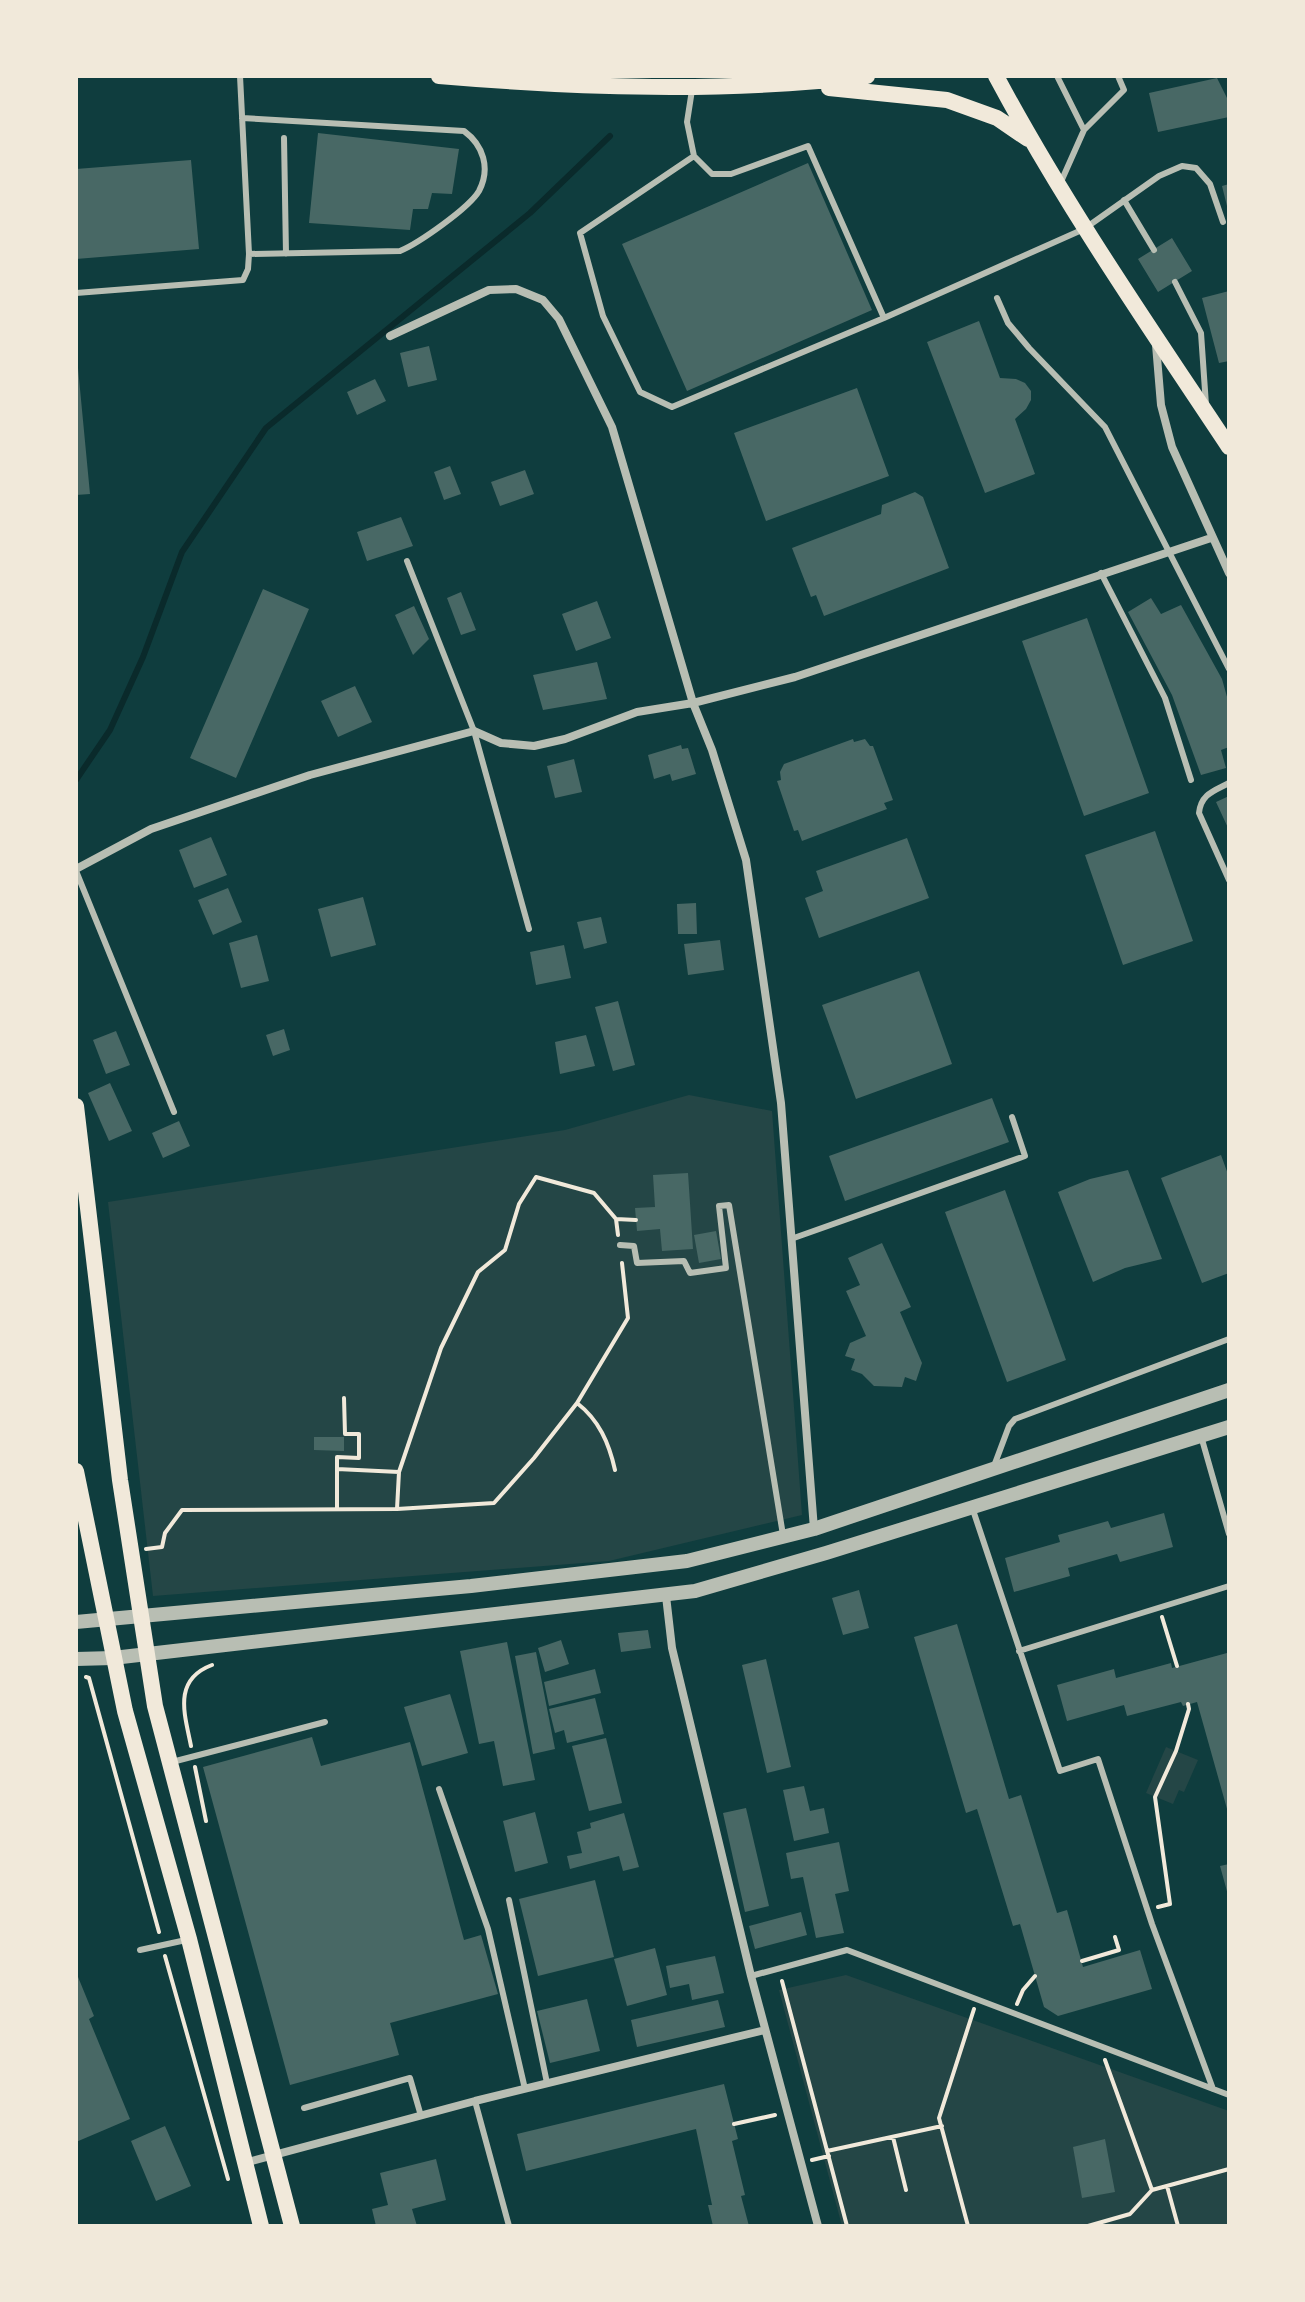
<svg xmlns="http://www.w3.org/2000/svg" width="1305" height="2302" font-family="'Fira Sans Condensed',sans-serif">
  <rect width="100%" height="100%" fill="#0f3d3e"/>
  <path fill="#244646" d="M689,1095l83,16 30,404 -193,46 -456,35 -45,-394 457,-72z
    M1166,1747l32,13 -14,32 -5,-2 -6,14 -27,-11z
    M846,1975l383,136v115h-387l-63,-236z"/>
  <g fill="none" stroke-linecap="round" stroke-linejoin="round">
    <path stroke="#0a2a2b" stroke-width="6" d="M76,780l34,-50 33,-73 39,-105 84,-124 264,-215 80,-77"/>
  </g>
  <path fill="#486865" d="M1217,78l12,24v15l-71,15 -9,-39z
    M318,133l141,16 -7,45 -20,-1 -4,16h-15l-3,21 -101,-7z
    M191,160l8,89 -123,10v-90z
    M808,163l64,147 -185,81 -65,-147z
    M1229,184v25l-1,1 -6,-24z
    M1172,238l20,33 -34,21 -20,-33z
    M1229,291v70l-10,2 -17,-65z
    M979,321l21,57 16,1 9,4 6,8v9l-5,9 -11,10 20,55 -50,19 -58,-151z
    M429,346l8,34 -29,7 -8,-34z
    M76,368h2l12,126 -14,1z
    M375,379l11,22 -29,14 -10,-23z
    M857,388l32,88 -123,45 -32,-88z
    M450,466l11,28 -17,6 -10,-28z
    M525,470l9,24 -34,12 -9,-24z
    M915,492l8,5 26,71 -125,48 -8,-21 -5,2 -19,-49 89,-34 1,-9z
    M401,517l12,29 -46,15 -10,-29z
    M263,589l46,20 -73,169 -46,-20z
    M461,592l15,38 -15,5 -14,-37z
    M1151,598l10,16 20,-9 41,74 7,25v43l-8,3 5,18 -25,7 -29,-80 -44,-83z
    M597,601l14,37 -35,13 -14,-37z
    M414,606l15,33 -16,16 -18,-40z
    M1087,618l62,175 -65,23 -62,-175z
    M597,662l10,37 -64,11 -10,-35z
    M355,686l17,36 -34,15 -17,-36z
    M853,739l1,3 11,-3 5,7h3l20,54 -9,3 3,6 -85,32 -4,-11 -4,1 -17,-50 4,-1 -1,-8 4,-8z
    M681,745l1,4 6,-1 8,26 -24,7 -2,-7 -16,5 -6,-24z
    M574,759l8,33 -27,6 -8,-32z
    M1229,796v34l-13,-28z
    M1155,831l38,110 -70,24 -38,-110z
    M211,837l16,38 -33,13 -15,-38z
    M907,838l22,60 -110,40 -14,-40 18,-7 -7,-20z
    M228,888l14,34 -29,13 -15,-35z
    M363,897l13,48 -45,12 -13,-48z
    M696,903l1,31h-19l-1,-30z
    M601,917l6,26 -23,6 -7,-27z
    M257,935l12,46 -28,7 -12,-45z
    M720,940l4,30 -36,5 -4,-31z
    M564,945l7,33 -35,7 -6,-33z
    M919,971l33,93 -96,35 -34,-94z
    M618,1001l17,64 -22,6 -18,-64z
    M284,1029l6,21 -17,6 -7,-21z
    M116,1031l14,34 -24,9 -13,-34z
    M586,1035l9,31 -35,8 -5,-32z
    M110,1083l22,48 -23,10 -21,-48z
    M992,1098l17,44 -164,59 -16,-45z
    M179,1121l11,25 -27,12 -11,-25z
    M1221,1155l8,22v96l-27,10 -41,-105z
    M1128,1170l34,89 -37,9 -32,14 -35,-90 32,-13z
    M688,1173l5,76 -31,2 -2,-22 -23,2 -2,-23 20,-1 -2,-32z
    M1005,1190l61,170 -59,22 -62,-170z
    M716,1231l5,28 -22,4 -5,-28z
    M882,1243l29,64 -11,5 22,51 -6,18 -11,-4 -3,10 -28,-1 -12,-12 -11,-4 4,-11 -10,-3 5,-13 16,-7 -20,-45 14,-6 -12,-27z
    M314,1437h30v14l-30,-1z
    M1164,1513l9,34 -53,15 -3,-8 -49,14 2,8 -56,16 -9,-34 55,-16 -2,-7 50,-14 3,7z
    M859,1590l10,38 -26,7 -11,-37z
    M957,1624l52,175 12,-4 36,118 10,-3 16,57 57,-17 12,39 -94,27 -14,-9 -24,-83 -7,2 -36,-117 -11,4 -52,-176z
    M648,1630l3,18 -30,4 -3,-19z
    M561,1640l8,24 -24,8 -7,-24z
    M507,1642l28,138 -32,6 -9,-45 -15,3 -19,-93z
    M536,1652l19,97 -22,5 -18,-98z
    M1227,1653l2,163 -32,-114 -14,4 -2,-4 -54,14 -3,-11 -57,16 -10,-36 57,-16 2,9 55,-15 1,5z
    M766,1659l25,108 -24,6 -25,-108z
    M595,1669l6,24 -52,13 -5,-24z
    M450,1694l18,59 -46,13 -18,-59z
    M595,1698l9,36 -37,9 -3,-13 -9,3 -6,-24z
    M312,1737l9,29 89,-24 54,198 17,-5 17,59 -108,29 9,32 -109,30 -87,-318z
    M606,1738l16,65 -33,8 -17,-65z
    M804,1786l6,25 14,-3 5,25 -35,8 -11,-51z
    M746,1808l23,98 -24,6 -22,-99z
    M535,1812l13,51 -33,9 -12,-51z
    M624,1813l15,54 -16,4 -4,-15 -49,13 -3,-13 15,-3 -5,-21 14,-4 -1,-5z
    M839,1842l10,49 -14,3 9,39 -28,5 -13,-61 -12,2 -5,-26z
    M1229,1864v31h-1l-8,-29z
    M595,1880l19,77 -76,19 -19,-77z
    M801,1912l6,23 -52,14 -6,-23z
    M655,1948l12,47 -40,11 -13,-47z
    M715,1956l9,37 -32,7 -3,-16 -19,4 -4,-22z
    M76,1972l18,44 -5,3 41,100 -54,23z
    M587,1999l13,52 -50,12 -13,-52z
    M718,2000l7,27 -88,20 -6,-27z
    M724,2084l14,55 -6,2 13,54 -4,1 8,30h-36l-5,-21h4l-16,-76 -170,42 -9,-37z
    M165,2126l26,60 -35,15 -25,-60z
    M1105,2139l10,53 -33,6 -9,-51z
    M436,2159l10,41 -34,9 5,17h-41l-4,-17 16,-4 -8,-32z"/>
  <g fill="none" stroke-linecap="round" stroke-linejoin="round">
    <path stroke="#f1e9da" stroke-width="4" d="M618,1235l-2,-16 20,1
      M577,1403c22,17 32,40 38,67
      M337,1469v-12l22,1v-24h-14l-1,-36
      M337,1508v-39l62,3
      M397,1509l2,-37 42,-124 37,-76 27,-22 14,-46 17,-27 58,16 22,26
      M146,1549l16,-2 3,-14 17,-23 215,-1 97,-6 40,-45 43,-55 51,-85 -6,-55
      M1162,1617l15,49
      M86,1677l3,1 70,254
      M191,1746c-6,-31 -19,-66 21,-81
      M195,1767l11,54
      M1158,1907l12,-3 -15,-107 21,-46 13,-42 -1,-5
      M165,1956l63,223
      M1082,1961l37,-11 -4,-13
      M782,1981l65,245
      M1017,2004l6,-14 12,-14
      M1105,2060l47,130
      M734,2124l41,-9
      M893,2137l13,53
      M827,2151l115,-25
      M812,2160l17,-4
      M1167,2186l11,40
      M968,2226l-29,-108 35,-109
      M1088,2226l42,-12 22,-24 77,-21"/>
    <path stroke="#b8beb3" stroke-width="6" d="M1057,76l27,54 -24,54
      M692,90l-5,32 7,34 18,18h19l77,-28 76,172 200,-89 75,-53 23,-10 14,2 14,16 13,38
      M242,118l222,13c19,14 27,37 15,60 -10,17 -60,52 -79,60l-151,3
      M1084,130l40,-40 -6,-14
      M284,138l2,116
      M694,156l-114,77 23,83 37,76 32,15 212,-89
      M1124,200l30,50
      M1175,282l26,51 5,72
      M76,293l167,-13 5,-11 1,-15 -9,-178
      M997,298l11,25 21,25 76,79 124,242
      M407,561l67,170 55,198
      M1101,573l64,125 26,82
      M1229,783c-15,8 -28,11 -30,30l30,67
      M76,871l98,241
      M791,1239l234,-83 -13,-39
      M620,1245l14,1 3,17 47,-2 6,12 36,-5 -7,-62 10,-1 54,330
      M1201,1436l28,98
      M994,1466l15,-40 6,-7 214,-80
      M972,1507l88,264 38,-12 54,165 61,165
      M1019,1651l210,-65
      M172,1762l153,-40
      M439,1789l49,140 37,160
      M509,1900l38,183
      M140,1950l46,-10
      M751,1976l96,-26 382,145
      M475,2101l34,125
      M304,2108l106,-30 11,38"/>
    <path stroke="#b8beb3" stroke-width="8" d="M390,336l99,-46 27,-1 27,11 16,19 53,108 81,276 19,47 34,110 35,243 33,426
      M1156,345l5,60 11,42 57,126
      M76,869l75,-40 159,-54 164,-44 27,12 33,3 31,-7 72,-27 56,-9 102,-26 416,-139
      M666,1596l6,52 79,328 67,250
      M244,2163l231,-62 290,-71"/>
    <path stroke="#b8beb3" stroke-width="14" d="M76,1622l395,-36 216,-25 127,-32 415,-139
      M76,1659l37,-1 582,-67 131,-38 403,-126"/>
    <path stroke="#f1e9da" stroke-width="16" d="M439,76c141,12 286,17 428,0
      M996,76c69,129 152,249 233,371
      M829,88l118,12 50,18 31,21
      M76,1106l44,374 35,226 137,520
      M76,1471l49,240 64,228 72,287"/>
  </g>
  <rect width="1305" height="2302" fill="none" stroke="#f1e9da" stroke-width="156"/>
</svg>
